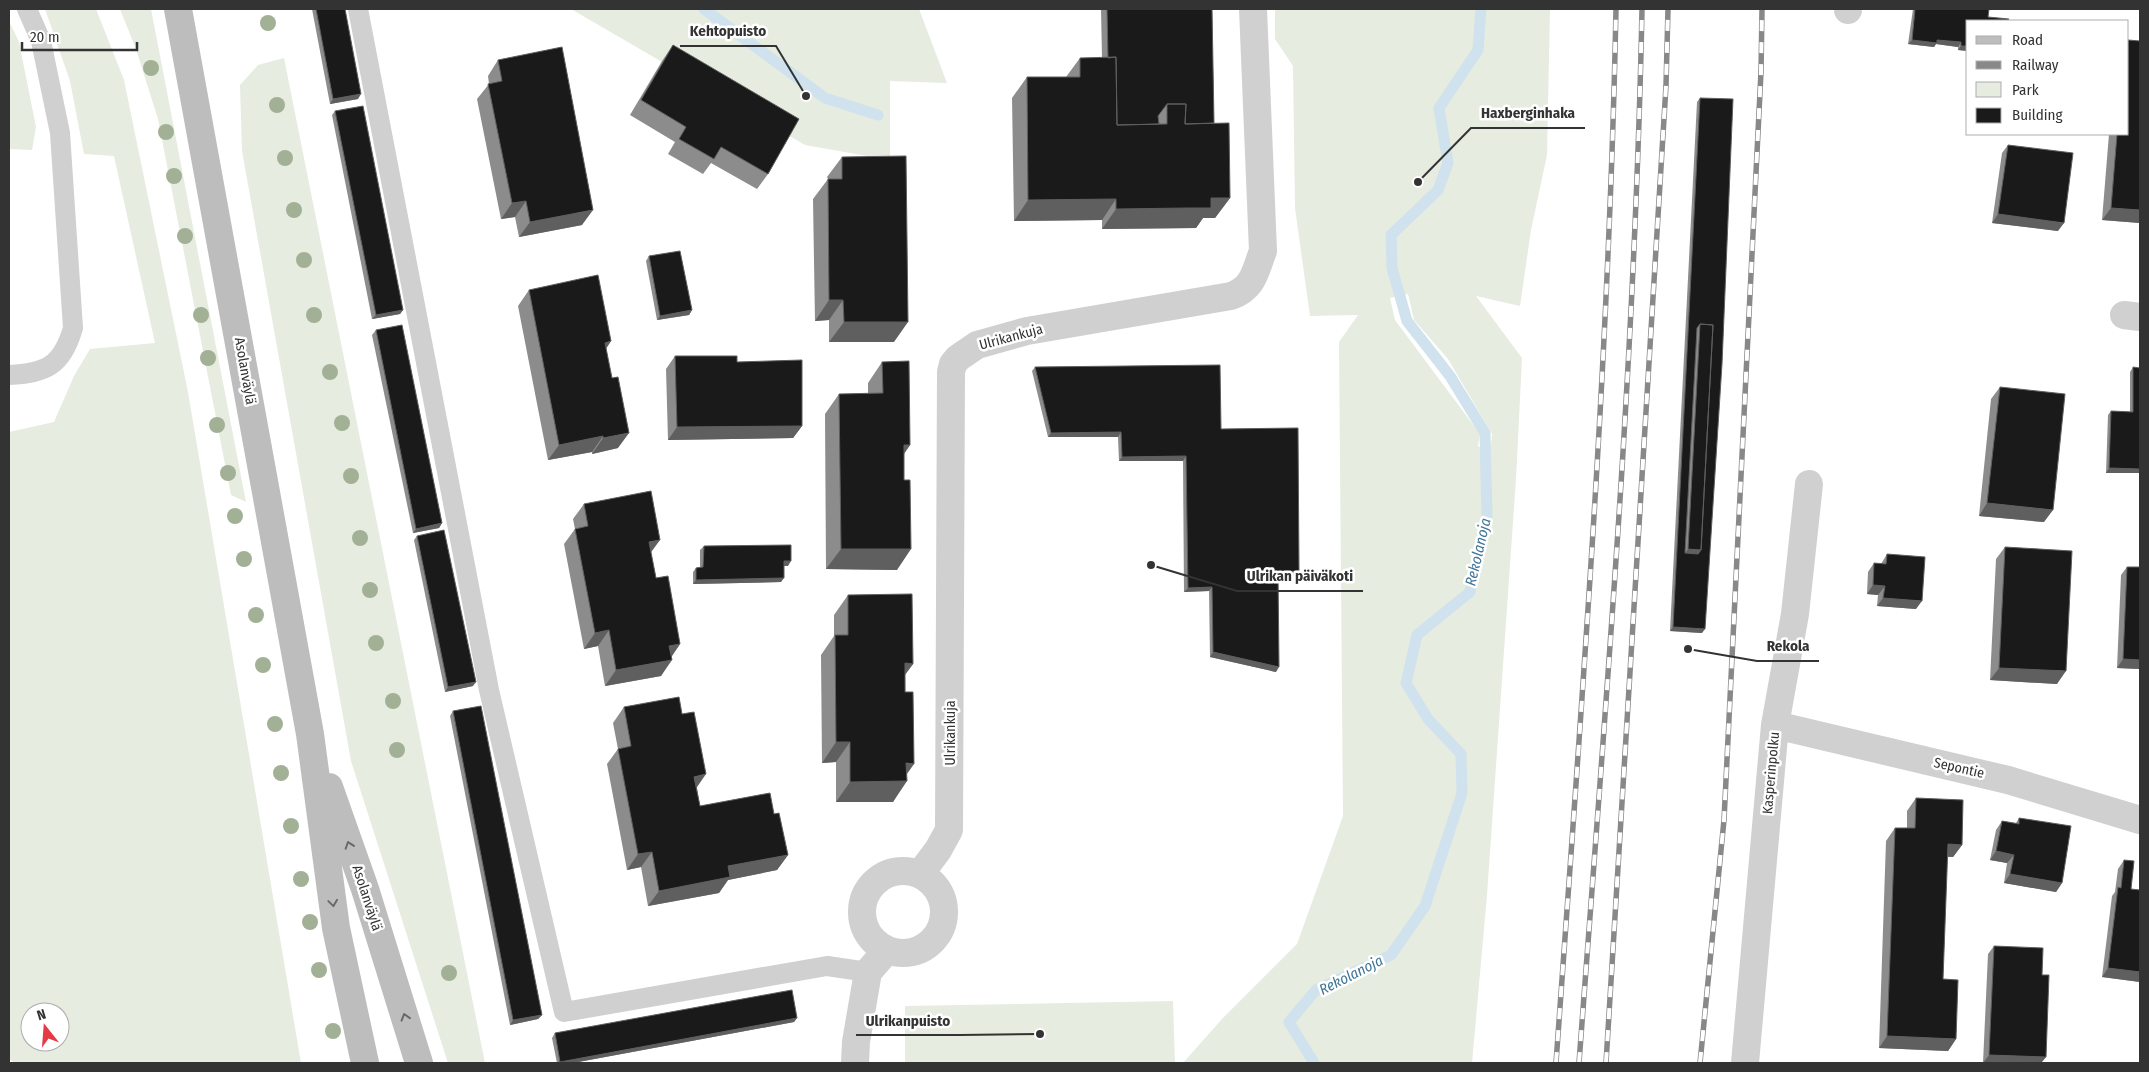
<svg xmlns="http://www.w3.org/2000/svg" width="2149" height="1072" font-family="'Fira Sans Condensed',sans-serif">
  <rect width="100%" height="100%" fill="#fff"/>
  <path fill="#e6ecdf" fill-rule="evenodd" d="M45,9h51l28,71 64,312 113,671h-286l-6,-4v-627l45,-10 20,-46 16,-27 65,-6 -41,-187 -30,-2 -14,-73zM30,1012h30v30h-30z
    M120,9h31l95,493 -15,-7 -73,-376 -22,-70z
    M571,9h348l28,74 -57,-2v79l-85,-15z
    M1275,9h275l-3,146 -16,75 -11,76 -44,-10 46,62 -6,121 -29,416 -15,168h-289l39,-44 75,-75 46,-128 -4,-474 19,-27 -48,1 -15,-108 -2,-142 -18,-27zM1408,294l6,26 34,39 44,75 -2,22 -12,-10 2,-12 -85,-114 -5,-22z
    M9,21l10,21 17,85 -4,23 -23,-1z
    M284,58l201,1005h-37l-97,-302 -109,-610 -2,-66 18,-20z
    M1173,1001l2,62h-270v-57z"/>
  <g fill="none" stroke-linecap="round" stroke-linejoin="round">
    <path stroke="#cfe2ee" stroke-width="11" d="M704,9l121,89 53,17
      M1314,1063l-25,-41 27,-32 75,-35 34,-49 37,-113 -1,-39 -33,-35 -22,-36 11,-48 53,-43 17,-76 -2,-83 -35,-57 -43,-55 -15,-53 -1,-33 47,-45 10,-27 -9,-55 39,-58 3,-41"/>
    <path stroke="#d0d0d0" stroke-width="20" d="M358,9l131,681 75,322 263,-46 41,6
      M9,375c37,-2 53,-9 64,-47l-13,-195 -19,-92 -14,-32"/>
    <path stroke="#d0d0d0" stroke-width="28" d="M1848,10v-1
      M2124,315l16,2
      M1775,725l233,55 132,40
      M862 912a41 41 0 1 1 82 0a41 41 0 1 1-82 0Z
      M920,874l18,-24 11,-20 2,-458 2,-8 5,-6 19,-13 50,-14 204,-35c23,-8 24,-25 32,-45l-10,-242
      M855,1063l1,-21 12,-70 19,-22
      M1745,1063l30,-338 20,-111 14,-130"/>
    <path stroke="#bdbdbd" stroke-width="28" d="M178,9l132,725 26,194 29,135
      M329,787l36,102 54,174"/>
    <defs>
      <path id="rail" d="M1556,1063c25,-351 53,-702 60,-1054
        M1579,1063c26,-351 56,-702 63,-1054
        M1606,1063l60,-977 2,-77
        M1700,1063l24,-243 37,-748 1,-63"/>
    </defs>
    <use href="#rail" stroke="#888" stroke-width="5.5"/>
    <use href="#rail" stroke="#fff" stroke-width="4" stroke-dasharray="11" stroke-linecap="butt"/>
  </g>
  <g fill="#a2b095">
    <circle cx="268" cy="23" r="8"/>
    <circle cx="151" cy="68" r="8"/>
    <circle cx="277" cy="105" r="8"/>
    <circle cx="166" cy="132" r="8"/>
    <circle cx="285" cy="158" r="8"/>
    <circle cx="174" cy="176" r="8"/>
    <circle cx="294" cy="210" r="8"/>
    <circle cx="185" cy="236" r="8"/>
    <circle cx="304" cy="260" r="8"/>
    <circle cx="201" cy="315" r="8"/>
    <circle cx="314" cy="315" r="8"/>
    <circle cx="208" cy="358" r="8"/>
    <circle cx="330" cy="372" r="8"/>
    <circle cx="342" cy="423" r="8"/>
    <circle cx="217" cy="425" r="8"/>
    <circle cx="228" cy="473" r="8"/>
    <circle cx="351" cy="476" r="8"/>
    <circle cx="235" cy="516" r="8"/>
    <circle cx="360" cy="538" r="8"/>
    <circle cx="244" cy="559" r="8"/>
    <circle cx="370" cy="590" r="8"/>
    <circle cx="256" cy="615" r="8"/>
    <circle cx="376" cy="643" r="8"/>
    <circle cx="263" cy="665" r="8"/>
    <circle cx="393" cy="701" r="8"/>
    <circle cx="275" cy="724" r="8"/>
    <circle cx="397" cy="750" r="8"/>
    <circle cx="281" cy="773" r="8"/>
    <circle cx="291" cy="826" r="8"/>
    <circle cx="301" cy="879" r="8"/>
    <circle cx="310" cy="922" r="8"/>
    <circle cx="319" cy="970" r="8"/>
    <circle cx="449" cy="973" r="8"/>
    <circle cx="333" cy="1031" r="8"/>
  </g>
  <path fill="#8c8c8c" d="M312,9h33l13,90 -28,5z
    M1101,9h111l2,114 16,75 -15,20h-12l-7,10 -94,1v-9l-88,1 -2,-123 15,-21h39l14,-19h22z
    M1913,9h76l-21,12v30l-10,-1v-3l-22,-3 -2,3 -26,-3z
    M2140,41v182l-38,-3 7,-86h19z
    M673,45l95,129 -11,15 -46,-26 -8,11 -35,-20 7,-12 -45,-27 32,-54z
    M498,60l84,165 -63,12 -4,-20 -14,2 -24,-120 12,-15 -1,-8z
    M1700,98l2,535 -32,-2 27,-529z
    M335,111l68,199 -3,4 -28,5 -40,-204z
    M2008,145l50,86 -66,-8 10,-70z
    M842,157l52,185h-65v-22l-14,1 -2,-122 15,-20 -1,-2z
    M649,256l43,54 -3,5 -32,5 -11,-59z
    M529,290l82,51 -5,8 12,99 -26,6v-2l-44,8 -30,-154z
    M376,330l66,193 -3,5 -26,5 -41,-198z
    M675,356l62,6 65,64 -9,12 -125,2 -2,-71z
    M882,362l28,83 -6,9 -7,116 -71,-1 -1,-155 14,-20h29v-11z
    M1035,367l186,62 75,147h-18l-2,96 -66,-15 -1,-66 -25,1 -1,-131h-64l-1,-24h-70l-16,-66z
    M2133,367l7,106h-34l2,-58 3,-4 19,1v-40z
    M2000,387l44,135 -65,-6 12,-117z
    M584,504l67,49 5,25 24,66 -9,13 -10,19 -56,10 -7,-40 -14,3 -20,-105 11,-15 -2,-10z
    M417,536l56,150 -28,6 -31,-152z
    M704,546l84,20h-4l-3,16 -88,2v-12l3,-4 4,-1v-17z
    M2005,547l52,137 -67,-4 6,-121z
    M1887,554l29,55 -39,-3 1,-11 -11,-1 1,-22 6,-9 7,1z
    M2127,567h13v102l-23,-1 4,-93z
    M848,595l65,69 -8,11 2,99 -14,28h-57v-40l-14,1 -1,-108 13,-19v-21z
    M624,707l73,81 3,18 74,8 14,41 -11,15 -49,10 -9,13 -71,13 -7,-39 -14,3 -20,-106 11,-15 -5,-26z
    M453,711l89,304 -4,4 -28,6 -60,-309z
    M1916,798l46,47 -9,12h-6l-4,122 13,60 -8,12 -69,-3 7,-207 9,-13h12v-17z
    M2019,818l43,65 -6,9 -52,-9 3,-20 -17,-3 6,-30 6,-9 14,2z
    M2124,860l16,122 -38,-5 10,-81 3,-4 3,-23z
    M1994,946l48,29 4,82 -5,6h-58l5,-109z
    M797,1018l-3,4 -221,41h-16l-5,-25 3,-5z"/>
  <path fill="#5f5f5f" d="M1912,40h25l24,2 -3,5 -22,-3 -2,3 -26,-3z
    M1961,46h7v5l-10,-1z
    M361,94l-3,5 -28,5 3,-5z
    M1211,198h19l-15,20h-12l-7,10 -94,1 14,-20z
    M1116,199l-14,21 -88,1 14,-21z
    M526,201l-11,16 -14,2 11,-16z
    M2111,208l29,2v13l-38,-3z
    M593,210l-11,15 -63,12 11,-15z
    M1998,214l66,9 -6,8 -66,-8z
    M829,300h14l-14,20 -14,1z
    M403,310l-3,4 -28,5 4,-4z
    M692,310l-3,5 -32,5 3,-4z
    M844,322h64l-14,20h-65z
    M611,341l-11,16 5,-14z
    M802,426l-9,12 -125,2 9,-13z
    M1121,432l-3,5h-70l3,-4z
    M629,433l-11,15 -26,6 11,-16z
    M603,436l-11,16 -44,8 11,-15z
    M904,445h6l-14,20z
    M1186,456l-3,5h-64l3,-4z
    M2109,468l31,1v4h-34z
    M1987,503l66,7 -9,12 -65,-6z
    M442,523l-3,5 -26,5 3,-4z
    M660,540l-11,15v-13z
    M841,549h70l-14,21 -71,-1z
    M1688,549l13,1 -7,8h-12z
    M784,561h7l-3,5h-7z
    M1299,571l-3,5h-21l3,-4z
    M784,578l-3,4 -88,2 3,-4z
    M1873,585l12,1 -7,9 -11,-1z
    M1212,587l-3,4 -25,1 4,-4z
    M1883,598l39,3 -6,8 -39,-3z
    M1673,627l32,2 -3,4 -32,-2z
    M609,630l-11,16 -14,3 11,-16z
    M680,644l-10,15 -1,-13z
    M1213,652l66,15 -3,5 -66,-15z
    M2123,659l17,1v9l-23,-1z
    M672,660l-11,16 -56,10 11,-16z
    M905,663l8,1 -15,20z
    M1999,668l67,3 -9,13 -67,-4z
    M476,682l-3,4 -28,6 3,-5z
    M836,742h14l-14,20 -14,1z
    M906,763l8,1 -12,17h5l-14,21h-57l14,-20z
    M706,774l-11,16 -1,-13z
    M1948,844l14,1 -9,12 -14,-1z
    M1996,851l18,4 -7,8 -17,-3z
    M652,852l-11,15 -14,3 11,-16z
    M788,855l-11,15 -49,10 -9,13 -71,13 11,-15 69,-25z
    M2010,874l52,9 -6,9 -52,-9z
    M2108,968l32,4v10l-38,-5z
    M542,1015l-4,4 -28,6 3,-5z
    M797,1018l-3,4 -221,41h-14l1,-1z
    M1887,1036l69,3 -8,12 -69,-3z
    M1989,1055l57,2 -5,6h-58z"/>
  <path fill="#1a1a1a" stroke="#5f5f5f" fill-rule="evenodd" d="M316,9h29l16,85 -28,5z
    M1107,9h105l2,114 -29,1 1,-20h-19l-9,12 1,8 -42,1 -1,-68 -8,1z
    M1915,9h74l-1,8 21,2 -1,2h-40v25h-7v-4l-24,-2v3l-25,-3z
    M2128,40l12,1v169l-29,-2 6,-74h11z
    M673,45l126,74 -31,55 -47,-27 -7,12 -35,-20 7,-12 -45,-27z
    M562,47l31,163 -63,12 -4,-21 -14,2 -24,-119 14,-3 -4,-21z
    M1116,57l1,68 50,-1v-20h19l-1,20 44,-1 1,75h-19v10h-24l-71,1v-10l-88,1 -1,-123h53v-19z
    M1700,98l33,1 -11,265 -17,265 -32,-2zM1700,324l13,1 -12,225 -3,4 -13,-1 12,-225z
    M363,106l40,204 -27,5 -41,-204z
    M2008,145l65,8 -9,70 -66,-9z
    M906,156l2,166h-64l-1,-22h-14l-1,-121h14v-22z
    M680,251l12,59 -32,6 -11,-60z
    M598,275l13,66 -6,2 7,35 6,-1 11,56 -26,5v-2l-44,9 -30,-155z
    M1700,324l13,1 -12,225 -13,-1z
    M402,325l40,198 -26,6 -40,-199z
    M675,356h62v6l65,-2v66l-125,1z
    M909,361l1,84h-6v35h6l1,69h-70l-2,-155 44,-1 -1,-31z
    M1220,365l1,64 77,-1 1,143 -21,1 1,95 -66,-15 -1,-65 -24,1 -2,-132 -64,1 -1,-25 -70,1 -16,-66z
    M2133,367l7,1v101l-31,-1 2,-57 22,1z
    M2000,387l65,7 -12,116 -66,-7z
    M651,491l9,49 -11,2 7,36 12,-2 12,68 -11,2 3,14 -56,10 -7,-40 -14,3 -20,-104 13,-3 -4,-22z
    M444,530l32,152 -28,5 -31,-151z
    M791,545v16h-7v17l-88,2v-12l7,-1 1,-21z
    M2005,547l67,4 -6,120 -67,-3z
    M1887,554l38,3 -3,44 -39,-3 2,-12 -12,-1 1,-22 12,1z
    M2127,567h13v93l-17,-1z
    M912,594l1,70 -8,-1v29h8l1,72 -8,-1 1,18 -57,1v-40h-14l-1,-107h13v-40z
    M679,697l3,17 12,-2 12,62 -12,3 6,29 70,-13 4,21 5,-1 9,42 -60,11 2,11 -71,14 -7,-39 -14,2 -20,-105 13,-3 -7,-39z
    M481,706l61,309 -29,5 -60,-309z
    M1916,798l47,2 -1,45 -14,-1 -5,135 15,1 -2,59 -69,-3 8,-208h20z
    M2019,818l52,8 -9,57 -52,-9 4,-19 -18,-4 6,-30 17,3z
    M2124,860l10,1 -3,28 9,1v82l-32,-4 10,-81 3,1z
    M1994,946l49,2 -1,27h7l-3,82 -57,-2z
    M792,990l5,28 -237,44 -5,-29z"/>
  <defs><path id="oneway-chevron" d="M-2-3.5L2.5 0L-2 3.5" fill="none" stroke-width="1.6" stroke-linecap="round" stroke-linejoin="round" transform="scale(1.25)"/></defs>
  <g stroke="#6a6a6a">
    <use href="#oneway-chevron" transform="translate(349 845) rotate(-109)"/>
    <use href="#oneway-chevron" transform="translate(333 903) rotate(82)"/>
    <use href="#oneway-chevron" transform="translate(405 1017) rotate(-107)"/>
  </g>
  <g text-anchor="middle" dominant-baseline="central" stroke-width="5" stroke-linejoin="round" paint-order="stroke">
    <g font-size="14" fill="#333" stroke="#fff">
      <text transform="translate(1011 337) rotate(-15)">Ulrikankuja</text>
      <text transform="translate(245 371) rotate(80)">Asolanväylä</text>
      <text transform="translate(950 733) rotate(-90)">Ulrikankuja</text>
      <text transform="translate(1959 768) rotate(13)">Sepontie</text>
      <text transform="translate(1771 773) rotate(-85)">Kasperinpolku</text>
      <text transform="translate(367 898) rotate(72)">Asolanväylä</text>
    </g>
    <g font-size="15" font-style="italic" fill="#3f7597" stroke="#fff">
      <text transform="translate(1478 552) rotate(-77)">Rekolanoja</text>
      <text transform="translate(1351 975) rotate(-27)">Rekolanoja</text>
    </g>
  </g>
  <path fill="none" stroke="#333" stroke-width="2" d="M806 96L776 46H680M1418 182L1471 128H1585M1151 565L1237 591H1363M1688 649L1757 661H1819M1040 1034L960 1035H856"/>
  <g fill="#333" stroke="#fff" stroke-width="2">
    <circle cx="806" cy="96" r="5"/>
    <circle cx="1418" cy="182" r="5"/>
    <circle cx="1151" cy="565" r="5"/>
    <circle cx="1688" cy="649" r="5"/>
    <circle cx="1040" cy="1034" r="5"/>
  </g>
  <g font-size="15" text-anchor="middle" font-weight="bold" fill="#333" stroke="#fff" stroke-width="5" stroke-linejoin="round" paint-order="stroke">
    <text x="728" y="36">Kehtopuisto</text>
    <text x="1528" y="118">Haxberginhaka</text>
    <text x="1300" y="581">Ulrikan päiväkoti</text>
    <text x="1788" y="651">Rekola</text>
    <text x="908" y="1026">Ulrikanpuisto</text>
  </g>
  <rect width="2149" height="1072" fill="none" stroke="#333333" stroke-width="20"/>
  <rect x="1966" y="20" width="162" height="115" fill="#ffffff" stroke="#adadad"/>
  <rect x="1976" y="36" width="25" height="8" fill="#bdbdbd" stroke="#adadad"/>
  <text x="2012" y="45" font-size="15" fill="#333333">Road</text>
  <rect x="1976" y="61" width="25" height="8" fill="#888888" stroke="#adadad"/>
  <text x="2012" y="70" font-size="15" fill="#333333">Railway</text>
  <rect x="1976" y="82" width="25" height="15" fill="#e6ecdf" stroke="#adadad"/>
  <text x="2012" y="95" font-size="15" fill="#333333">Park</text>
  <rect x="1976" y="108" width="25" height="15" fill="#1a1a1a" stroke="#adadad"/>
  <text x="2012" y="120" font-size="15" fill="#333333">Building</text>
  <g transform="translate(45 1027) rotate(343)"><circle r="24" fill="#ffffff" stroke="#adadad"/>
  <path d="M0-4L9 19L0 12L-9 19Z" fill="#e63946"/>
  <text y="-8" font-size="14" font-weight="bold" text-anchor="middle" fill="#333333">N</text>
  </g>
  <path d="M22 42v8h115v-8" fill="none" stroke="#333333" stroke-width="2.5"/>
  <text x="30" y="42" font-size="15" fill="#333333" stroke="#ffffff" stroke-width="4" paint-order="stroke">20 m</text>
</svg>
